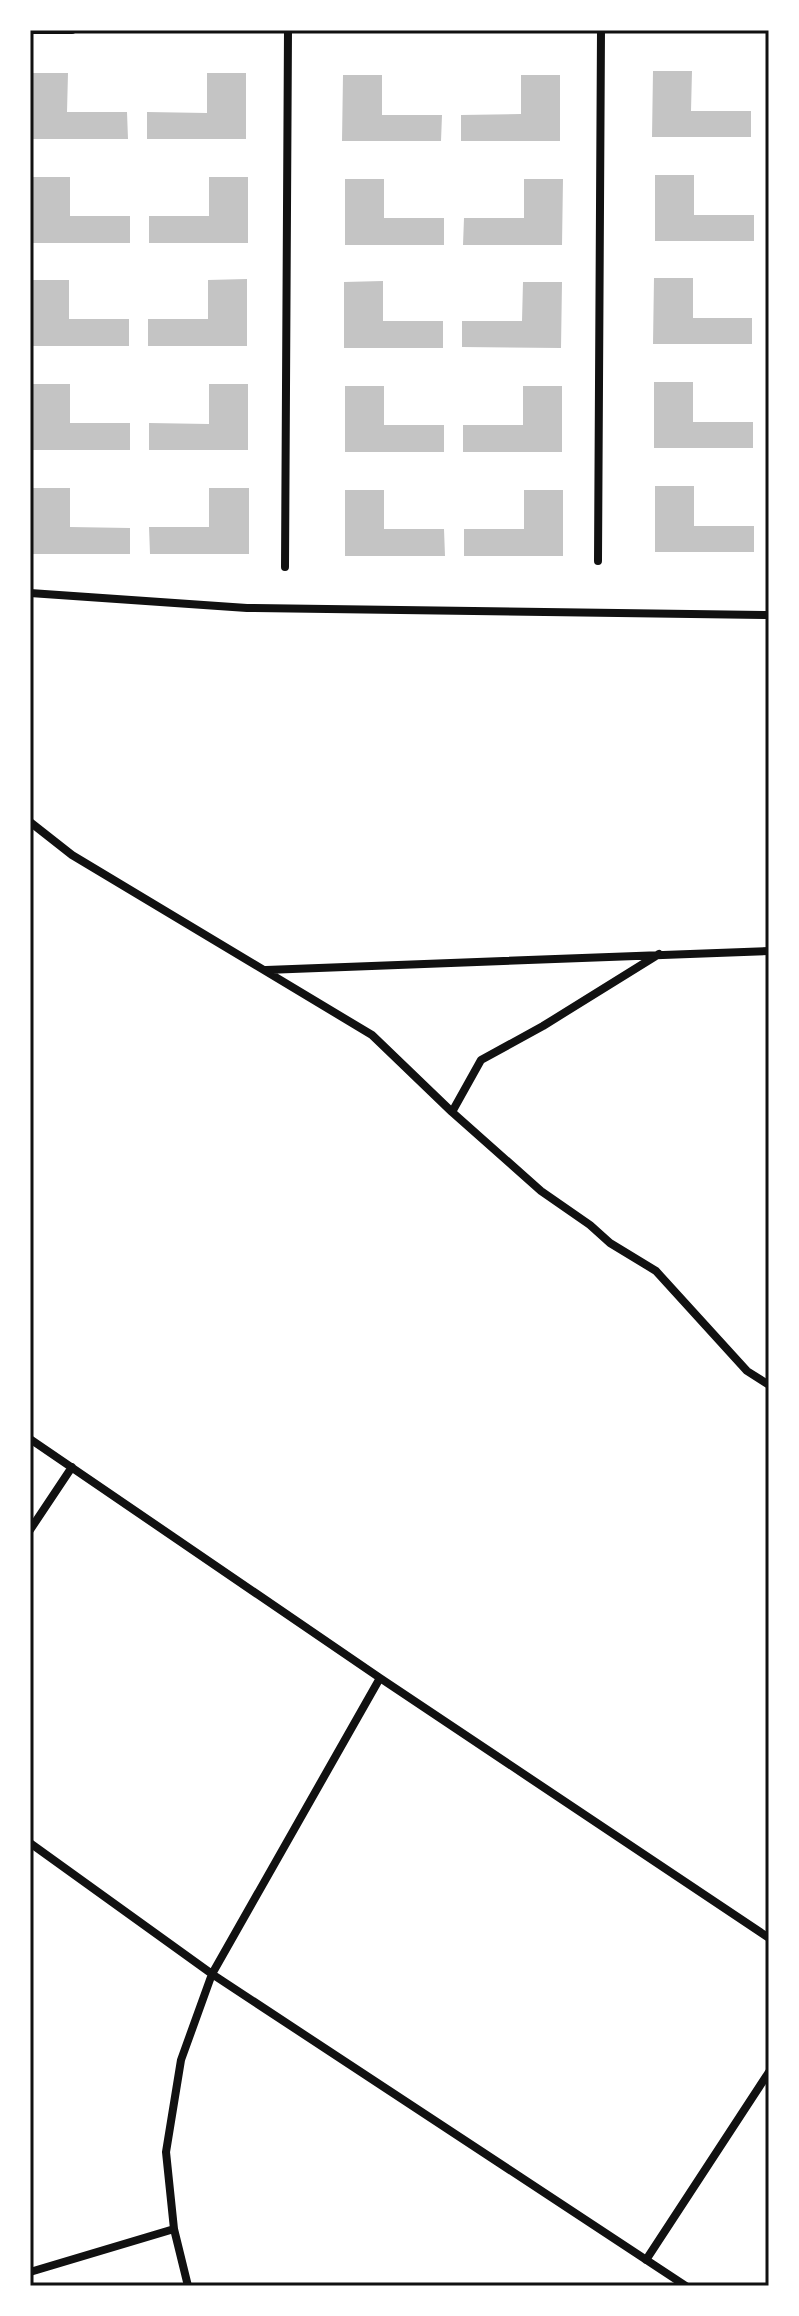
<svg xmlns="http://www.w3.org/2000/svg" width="799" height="2316" font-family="'Exo 2',sans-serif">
  <rect width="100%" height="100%" fill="#fff"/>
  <path fill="#c4c4c4" d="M653,71h39l-1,40h60v26h-99z
    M30,73h38l-1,39h60l1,27h-98z
    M207,73h39v66h-99v-27l60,1z
    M343,75h39v40h60l-1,26h-99z
    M521,75h39v66h-99v-26l60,-1z
    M655,175h39v40h60v26h-99z
    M31,177h39v39h60v27h-99z
    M209,177h39v66h-99v-27h60z
    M345,179h39v39h60v27h-99z
    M524,179h39l-1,66h-99l1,-27h60z
    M654,278h39v40h59v26h-99z
    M247,279v67h-99v-27h60v-39z
    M30,280h39v39h60v27h-99z
    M383,281v40h60v27h-99v-66z
    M523,282h39l-1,66 -99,-1v-26h60z
    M654,382h39v40h60v26h-99z
    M31,384h39v39h60v27h-99z
    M209,384h39v66h-99v-27l60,1z
    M345,386h39v39h60v27h-99z
    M523,386h39v66h-99v-27h60z
    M655,486h39v40h60v26h-99z
    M31,488h39v39l60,1v26h-99z
    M209,488h40v66h-99l-1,-27h60z
    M345,490h39v39h60l1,27h-100z
    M524,490h39v66h-99v-27h60z"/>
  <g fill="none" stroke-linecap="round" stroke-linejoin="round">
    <path stroke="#111" stroke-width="8" d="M30,30h42
      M598,561l3,-531
      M285,567l3,-537
      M30,593l217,15 522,7
      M30,822l42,33 300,180 80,77 89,79 49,34 20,18 46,28 91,100 22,14
      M266,970l503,-19
      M452,1112l29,-52 62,-34 116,-72
      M30,1439l350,239 389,260
      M30,1530l42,-63
      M30,1843l182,131 474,312
      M646,2260l123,-188
      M30,2272l144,-43
      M188,2286l-14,-57 -8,-77 15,-92 31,-86 168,-296"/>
  </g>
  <rect width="799" height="2316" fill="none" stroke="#ffffff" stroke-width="64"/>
  <rect x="32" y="32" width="735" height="2252" fill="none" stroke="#111" stroke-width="3"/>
</svg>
